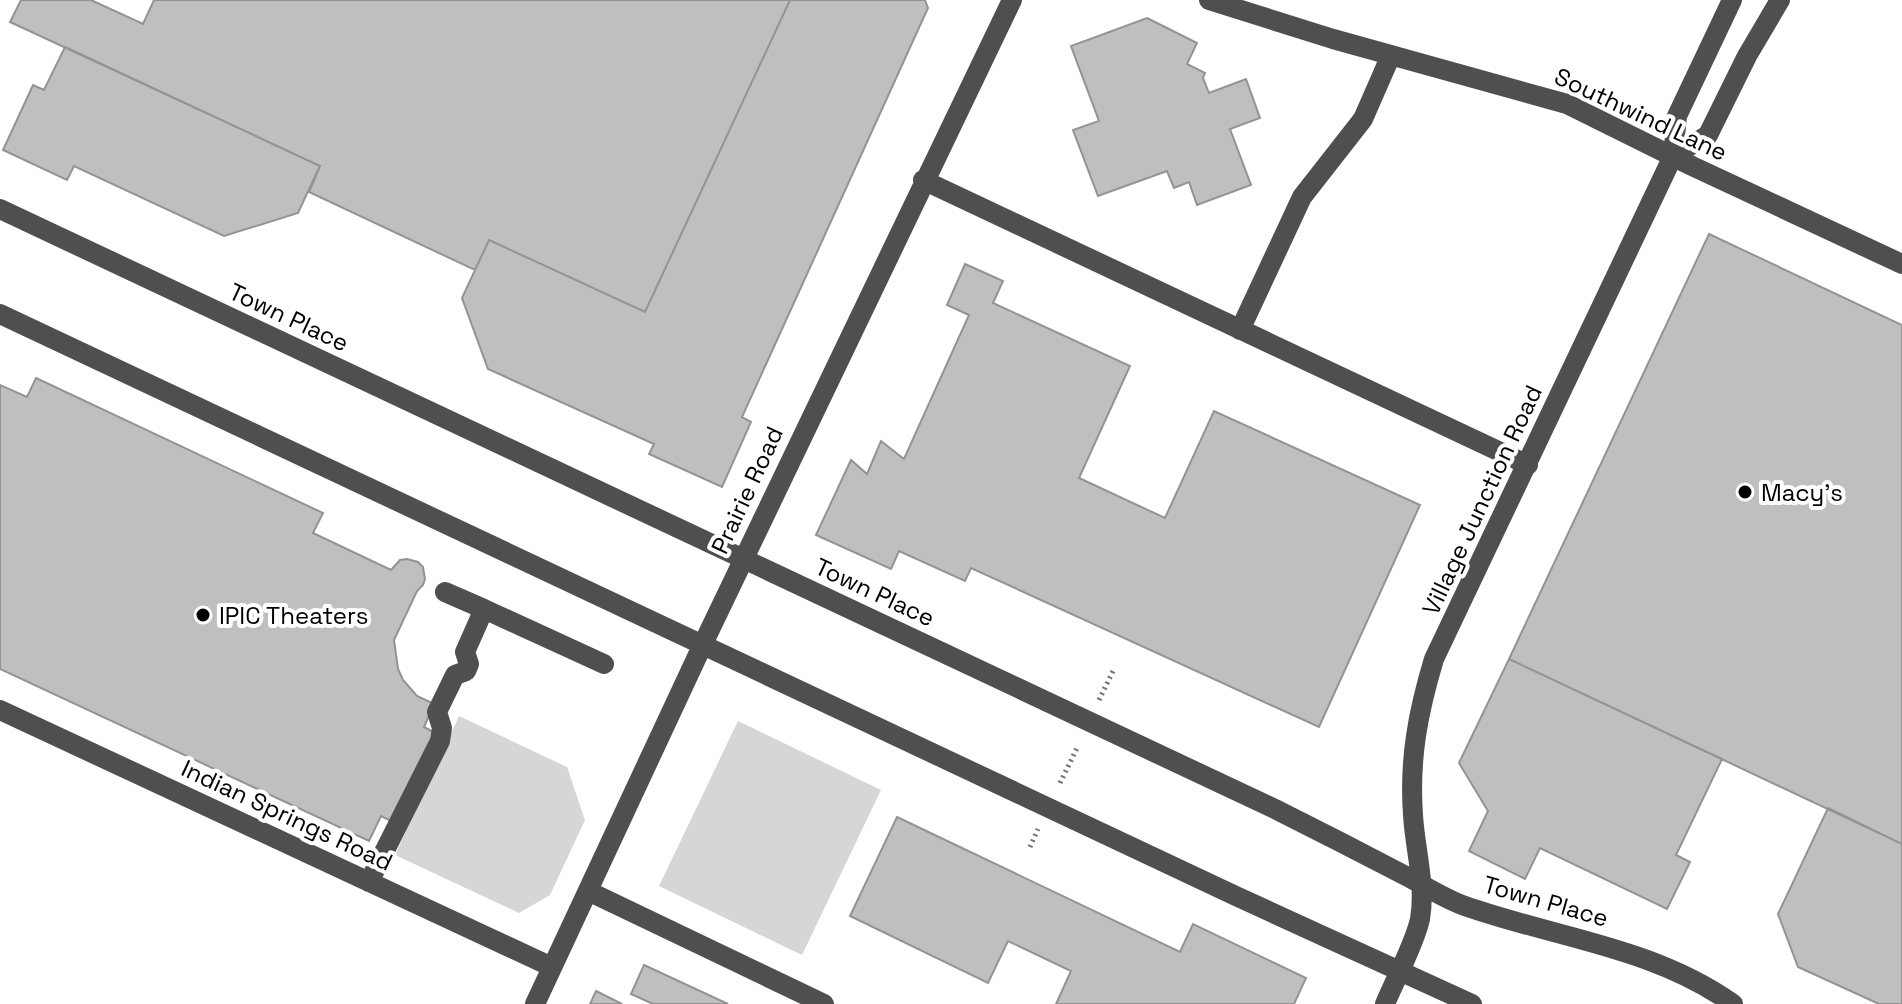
<svg xmlns="http://www.w3.org/2000/svg" width="1902" height="1004" font-family="'Space Grotesk',sans-serif">
  <rect width="100%" height="100%" fill="#fff"/>
  <path fill="#d6d6d6" d="M459,716l108,51 18,53 -35,75 -31,18 -124,-58z
    M738,721l143,69 -79,165 -143,-69z"/>
  <path fill="#bfbfbf" stroke="#939393" stroke-width="2" d="M21,0h70l52,24 11,-24h636l-145,312 -156,-72 -14,30 -166,-78 11,-26 -310,-144z
    M790,0h135l3,8 -186,409 9,5 -29,65 -73,-33 5,-10 -166,-75 -26,-71 27,-58 156,72z
    M1147,18l50,25 -10,21 18,9 -2,5 6,15 37,-14 14,39 -30,11 21,56 -54,20 -8,-23 -15,6 -7,-17 -69,25 -25,-66 26,-9 -28,-75z
    M65,47l255,119 -22,47 -74,23 -150,-70 -7,14 -64,-30 30,-65 11,5z
    M1709,234l193,91v519l-393,-185z
    M965,264l38,17 -10,22 137,63 -51,112 86,40 49,-107 206,94 -101,222 -348,-159 -6,13 -66,-30 -8,18 -75,-34 35,-75 16,14 14,-33 23,18 65,-144 -22,-10z
    M36,378l287,135 -10,20 78,37 9,-10 7,-1 11,3 5,5 2,12 -2,6 -6,6 -23,49 4,29 5,11 14,16 17,8 -10,23 13,7 -42,89 -14,-7 -12,25 -369,-172v-284l27,12z
    M1509,659l213,100 -46,96 14,7 -23,47 -127,-61 -15,31 -56,-28 19,-40 -29,-48z
    M1828,808l74,36v160h-23l-81,-37 -20,-53z
    M897,817l283,135 13,-28 113,54 -12,26h-238l15,-33 -63,-30 -20,42 -138,-67z
    M644,965l84,39h-75l-22,-10z
    M596,991l26,13h-32z"/>
  <g fill="none" stroke-linecap="round" stroke-linejoin="round">
    <path stroke="#717171" stroke-width="5" stroke-dasharray="2 4" stroke-linecap="butt" d="M1099,700l15,-31
      M1060,783l18,-37
      M1030,847l8,-18"/>
    <path stroke="#4f4f4f" stroke-width="20" d="M1209,0l124,39 234,65 125,62 210,98
      M1673,156l35,-21 39,-79 33,-56
      M923,180l605,285
      M0,209l1275,600c44,22 87,44 131,67 19,10 39,23 59,30 91,32 188,41 268,98
      M0,314l1238,583 234,107
      M1240,330l62,-133 61,-78 28,-64
      M445,592l39,17
      M0,710l552,257
      M369,882l71,-141 2,-13 -5,-16 18,-37 11,-4 3,-7 -4,-12 19,-43 120,55
      M588,891l236,113
      M535,1004l168,-360 309,-644
      M1385,1004c10,-24 30,-61 35,-85 6,-35 -5,-69 -7,-104 -4,-56 5,-103 21,-156l239,-503 4,-40 55,-116"/>
  </g>
  <g fill="#000" stroke="#fff" stroke-width="3">
    <circle cx="1745" cy="492" r="8"/>
    <circle cx="203" cy="615" r="8"/>
  </g>
  <g text-anchor="middle" dominant-baseline="central" stroke-width="8" stroke-linejoin="round" paint-order="stroke">
    <g font-size="24" fill="#000" stroke="#fff">
      <text transform="translate(1641 114) rotate(25)">Southwind Lane</text>
      <text transform="translate(289 317) rotate(25)">Town Place</text>
      <text transform="translate(747 490) rotate(-65)">Prairie Road</text>
      <text transform="translate(1482 500) rotate(-65)">Village Junction Road</text>
      <text transform="translate(875 592) rotate(25)">Town Place</text>
      <text transform="translate(287 815) rotate(25)">Indian Springs Road</text>
      <text transform="translate(1546 901) rotate(16)">Town Place</text>
    </g>
    <g font-size="24" fill="#000" stroke="#fff" text-anchor="start">
      <text x="1761" y="492">Macy's</text>
      <text x="219" y="615">IPIC Theaters</text>
    </g>
  </g>
</svg>
